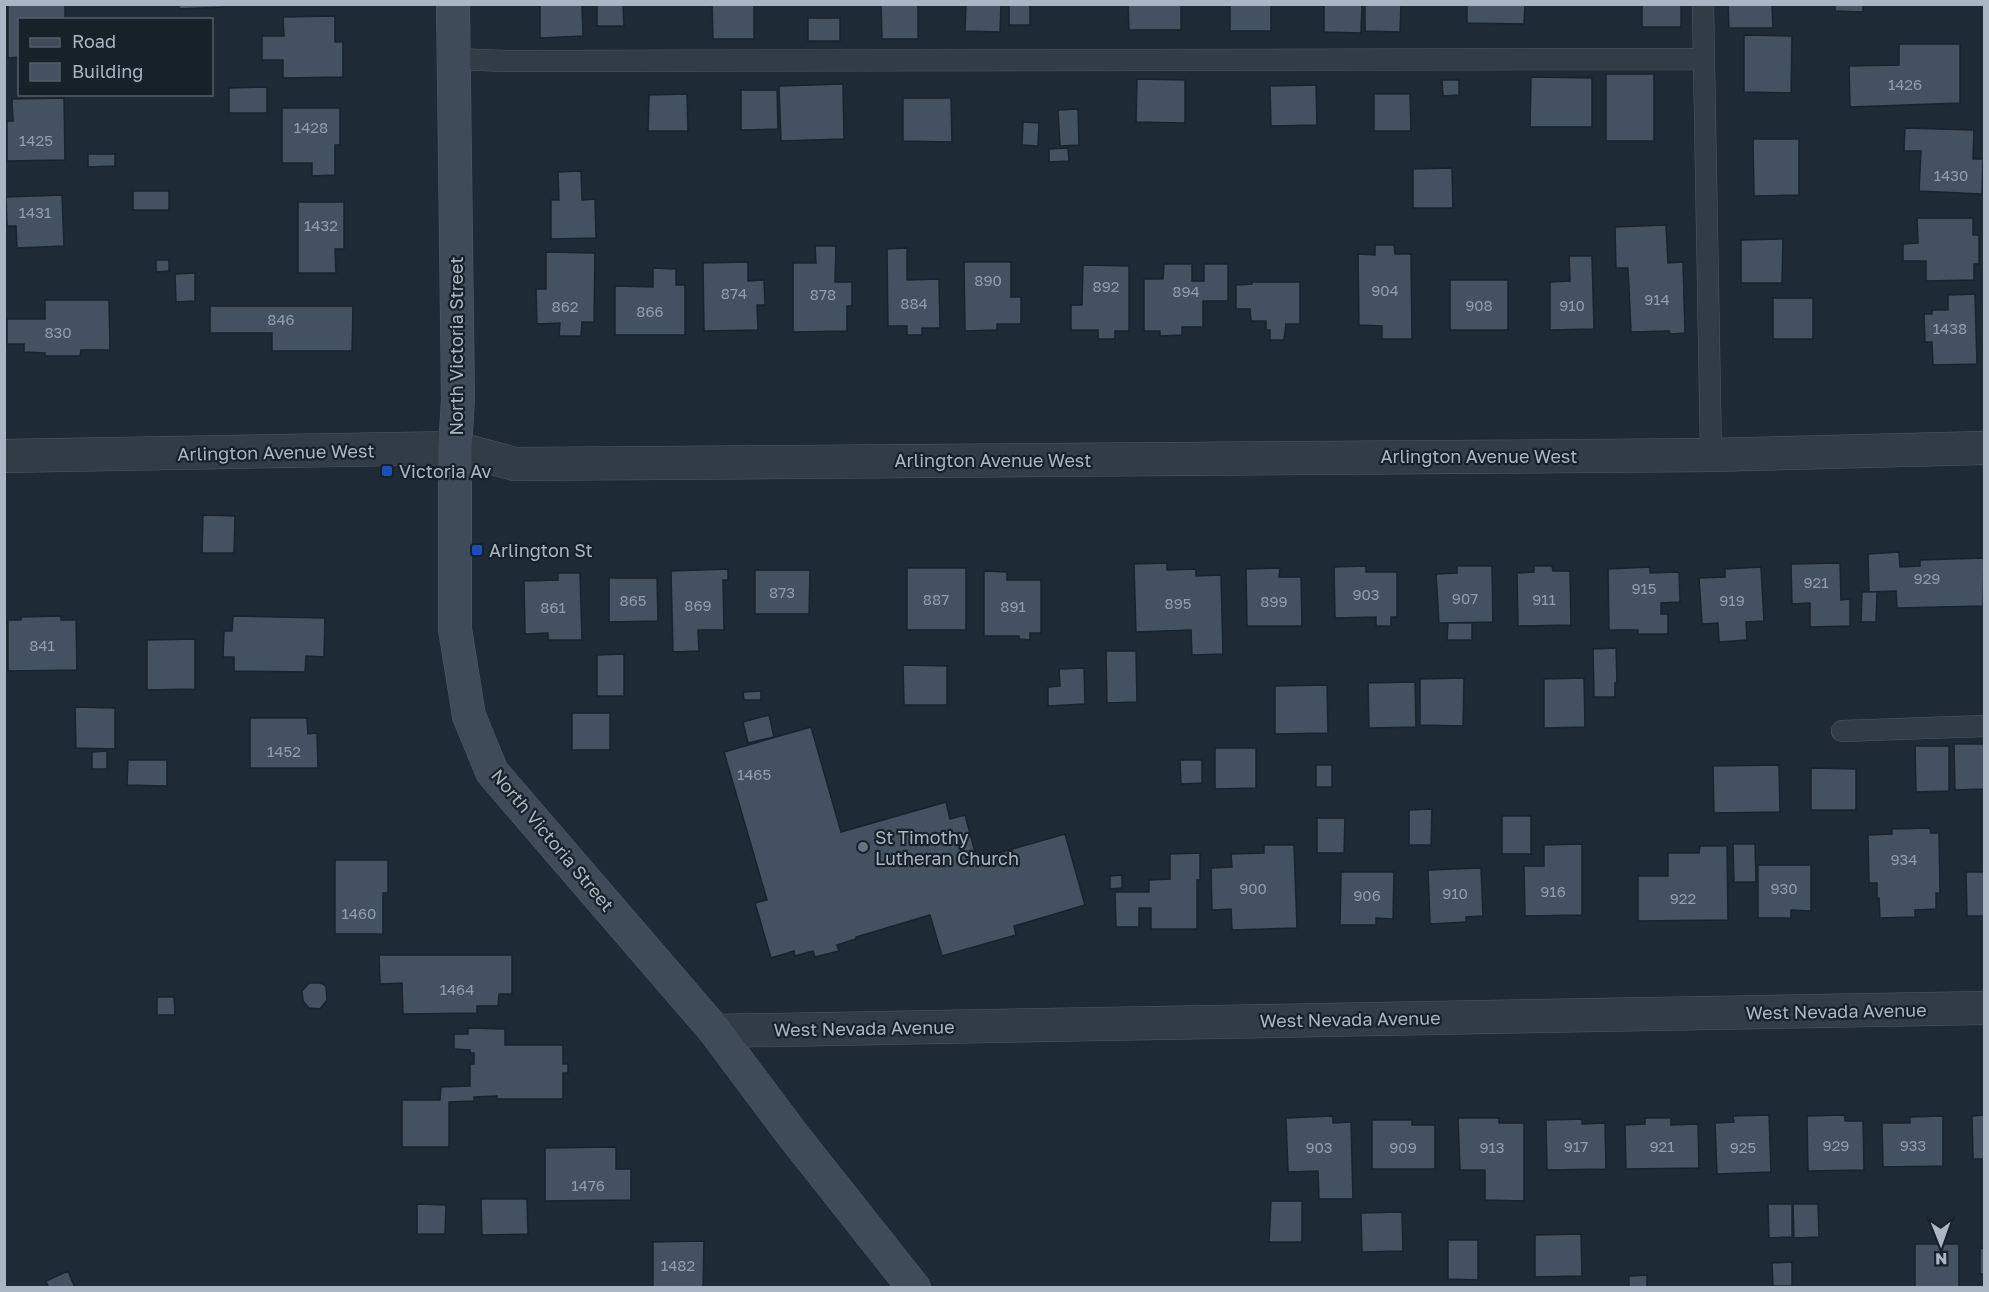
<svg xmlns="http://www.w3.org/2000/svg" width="1989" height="1292" font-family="'Golos Text',sans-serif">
  <rect width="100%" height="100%" fill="#1e2a36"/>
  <path fill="#445160" stroke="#19232c" stroke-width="1.5" d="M8,4h57v16h-45v37l-12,1z
    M179,4h43v3l-43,2z
    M540,4h42l1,32 -43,2z
    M597,4h26l1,22h-27z
    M712,4h42v35h-41z
    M881,4h37v35h-36z
    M966,4h35l-1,28 -35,-1z
    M1009,4h21v21h-21z
    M1128,4h53v26h-52z
    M1230,4h41v27h-41z
    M1324,4h38l-1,29 -37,-1z
    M1365,4h36l-1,28 -35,-1z
    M1467,4h58l-1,20 -57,-1z
    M1642,4h39v23h-39z
    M1728,4h44l1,24h-44z
    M1835,4h28v8l-28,-1z
    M335,16v26h8v35l-60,1v-18h-21v-24h22l-1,-19z
    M808,18h32v23h-32z
    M1744,35l48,1 -1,57 -47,-1z
    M1899,44h61v59l-110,4 -1,-41 50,-1z
    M1606,74h48v67h-48z
    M1531,77l61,1v49h-62z
    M1137,79l48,1v43l-49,-1z
    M1442,80h17v15l-16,1z
    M843,84l1,55 -63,2 -2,-55z
    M1316,85l1,40 -46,1 -1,-40z
    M267,87v26h-38v-25z
    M741,90h36l1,39 -37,1z
    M687,94l1,37h-40l1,-36z
    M1374,94h36l1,37h-37z
    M64,98l1,62 -58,1v-40h6l-1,-22z
    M903,98h48l1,44 -49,-1z
    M282,108h58v37h-5v30l-23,1v-13h-30z
    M1078,109l1,36 -19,1 -2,-36z
    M1023,122l16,1 -1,23 -16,-1z
    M1905,128l69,2 -1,29h10l-1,35 -63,-3 2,-40h-17z
    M1753,139h46v56l-45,1z
    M1068,148l1,13 -20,1v-13z
    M88,154h27v12l-27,1z
    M1452,168l1,40h-40v-39z
    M581,171l1,29 13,-1 1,39 -45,1v-39h8l-1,-28z
    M133,191h36v19h-36z
    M62,195l2,51 -47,2 -1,-22h-9l-1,-29z
    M298,202h46v47h-9l1,24h-38z
    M1917,218h56v17h6v29h-5v16l-48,1v-20h-23v-17l15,-1z
    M1666,225l2,38 15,-1 2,71 -15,1 -1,-3 -38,1 -3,-64h-12l-1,-41z
    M1783,239l-1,44h-41v-43z
    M1375,245h19l1,9h16l1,85h-30v-13l-23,-1 -1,-71 17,1z
    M815,246h21l-1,36h17v24h-5v25l-54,1v-69h23z
    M907,248v32l32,-1 1,49h-18v7h-15v-9h-19l-1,-77z
    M546,252l49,1 -1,69h-12l-1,14h-22l1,-13 -23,1 -1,-35h10z
    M1569,256h23l2,73 -44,1v-48l20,-1z
    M156,260h13v11l-13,1z
    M748,262v19l16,-1 1,25h-8l1,25 -54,1 -1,-68z
    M964,262h47v35h10v27h-24v6l-32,1z
    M1164,264h28v17h12v-17h24v37h-25v26h-21v8l-22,1v-5h-16v-52h19z
    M1083,265l46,1v65h-14v8h-17v-9h-27v-25h11z
    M653,268l23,1v16h9v50h-70v-49l38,1z
    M195,273v28l-19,1 -1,-28z
    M1450,280h58v50h-58z
    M1252,282h48v42h-14l-2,16h-14v-10h-4v-9h-15l-1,-12h-14v-24l16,-1z
    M1975,294l2,70 -44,1 -1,-23h-7l-1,-28h8v-4h16v-15z
    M1773,298h40v41h-40z
    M45,300h64l1,50h-29l-1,6h-35v-3l-21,-1v-8h-17v-25h38z
    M210,306h143l-1,45h-80v-18h-62z
    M203,515l32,1 -1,37h-32z
    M1899,552l1,15 20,-1v-6l64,-2 -1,48 -86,2 -1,-17 -27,1 -1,-38z
    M1167,563v7l29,-1v7l25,-1 2,79 -31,1 -1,-25 -55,2 -2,-68z
    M1840,563l1,37 9,-1v27l-40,1v-24l-18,1 -1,-40z
    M1366,566v6h31v45h-6v9h-15v-9l-41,1 -1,-51z
    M1457,566h35l1,56 -54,1 -3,-49 21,-1z
    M1534,566h18l1,5h17l1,54 -53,1 -1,-53 17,-1z
    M1650,567v6l29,-1 1,30 -19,1v11h7v20h-30v-4h-29l-1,-61z
    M1761,567l3,54 -18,1 1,18 -28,2 -1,-19 -16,1 -3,-46 26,-1v-8z
    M907,568h59v62h-59z
    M1280,568l-1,9h22l1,49h-55l-1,-57z
    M728,569v11h-5l1,50h-26l1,21 -26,1 -2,-81z
    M755,570h55l-1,44h-54z
    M984,571l23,1v8h34v53h-11v7l-11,-1v-3h-35z
    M558,573h22l2,67h-34v-7l-23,1 -1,-53 34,-1z
    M609,578h48l1,43 -49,1z
    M1862,592h15l-1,30h-15z
    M61,616v4h15l1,50 -69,1v-51h13v-3z
    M233,616l92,2 -1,39 -18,-1 -1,16 -71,-1v-14h-11l1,-26h8z
    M1448,623h24v17h-25z
    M195,639v50l-48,1v-50z
    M1616,648l1,35h-2v14h-21l-1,-48z
    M1106,651h30l1,51 -30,1z
    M624,654v42h-27v-41z
    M903,665l44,1v39h-43z
    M1084,668l1,36 -37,2v-19l12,-1 -1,-17z
    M1464,678l-1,48 -43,-1v-46z
    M1584,678l1,49 -41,1v-49z
    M1415,682l1,45 -47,1 -1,-45z
    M1327,685l1,48 -53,1v-48z
    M761,691v9h-17l-1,-8z
    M75,707l40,1v41l-39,-1z
    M572,713h38v37h-38z
    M769,715l5,22 -26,6 -5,-21z
    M250,718h57l1,16 9,-1 1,35h-68z
    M811,727l30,105 105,-30 4,17 15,-4 12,44 88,-25 20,71 -71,21 2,9 -74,21 -12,-41 -74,22v2l-19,6 2,6 -24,6 -2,-6 -18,5 -1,-5 -23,7 -16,-55 12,-3 -43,-148z
    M1954,744h30v45l-29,1z
    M1915,746h34v45l-33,1z
    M1215,748h41v40l-41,1z
    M107,751v18h-15v-17z
    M128,760h39v26l-40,-1z
    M1180,760h22v23l-21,1z
    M1316,765h16v22h-16z
    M1779,765l1,47 -66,1 -1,-47z
    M1811,768l45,1v41h-45z
    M1432,809l-1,36h-22v-35z
    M1502,816h29v38h-29z
    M1317,818h28l-1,35h-27z
    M1930,828l1,5h8l1,60h-4v16l-21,1v7l-35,1 -1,-20 -2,1v-16h-8l-1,-48 24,-1v-5z
    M1582,844v71l-57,1 -1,-50h20v-21z
    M1733,844h22l1,38h-22z
    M1264,845h30l3,83 -65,2 -1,-21 -19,1 -1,-42 21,-1 -1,-13 33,-1z
    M1700,846h27l1,74 -90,1v-45h30v-23h31z
    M1200,853v27h-3v49h-46v-21h-12v19h-23l-1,-35h34v-12l21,-1v-25z
    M335,860h53v33h-5v41h-48z
    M1758,865h53v46l-20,-1v8h-33z
    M1481,868l2,48 -17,1v5l-36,2 -2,-54z
    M1341,872h53l-1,47 -17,-1v7h-36z
    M1966,872h18v44h-17z
    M1122,875v13l-12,1v-13z
    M379,955h133v39h-13l-1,12h-21v7l-74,1 -1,-31 -22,1z
    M309,983h12l5,3 1,14 -7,9 -11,-1 -6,-7 -1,-10z
    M157,997h17l1,18h-18z
    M468,1028l37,1v16h58v19h5v9h-5v26h-66v-3l-23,1v4l-25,1v45h-47v-47h38l1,-13 29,-1v-22h4v-11h-4v-3l-16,-1v-15h14z
    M1769,1115l2,57 -54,2 -2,-51 19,-1 -1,-6z
    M1845,1115v6h18l1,49 -56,1 -1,-55z
    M1984,1115v44h-11l-1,-43z
    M1333,1116v7l18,-1 2,77h-34l-1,-28 -30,1 -2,-54z
    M1943,1116v50l-60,1 -1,-44h28v-6z
    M1458,1118h41v5h25v78l-39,-1v-30h-25z
    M1645,1118h26v7l27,-1 1,44 -73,1 -1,-44 20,-1z
    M1582,1119v5l23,-1 1,46 -59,1 -1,-50z
    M1372,1120h40v5h23v44h-63z
    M616,1147v22h15v31l-86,1v-53z
    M481,1199h46l1,35 -46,1z
    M1271,1201h31v41h-33z
    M417,1204l29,1 -1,29h-28z
    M1768,1204h24v33l-23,1z
    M1793,1204h25l1,33 -25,1z
    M1402,1212l1,39 -41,1 -1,-39z
    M1581,1234l1,42 -47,1v-42z
    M1448,1240h30v40l-30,-1z
    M704,1241l-1,47h-50v-46z
    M1915,1244h44v44h-44z
    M1980,1248l4,1v25h-4z
    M1792,1262v24h-19l-1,-23z
    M68,1271l7,17h-26l-3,-7z
    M1647,1275v13h-18v-12z"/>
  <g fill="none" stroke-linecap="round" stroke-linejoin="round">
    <defs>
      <path id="lane" d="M1703,4l8,451
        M454,59l53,2 1196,-2
        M1842,731l142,-5"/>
      <path id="street" d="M4,456l451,-8 60,16 1196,-9 273,-7
        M715,1031l1269,-23"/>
      <path id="secondary" d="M453,4l5,395 -3,49v181l14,87 23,56 223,259 77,103 122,154"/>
    </defs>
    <use href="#lane" stroke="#4f5965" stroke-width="22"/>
    <use href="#street" stroke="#4f5965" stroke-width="34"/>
    <use href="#secondary" stroke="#4f5965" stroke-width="34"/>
    <use href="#lane" stroke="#313c46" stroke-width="21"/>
    <use href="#street" stroke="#313c46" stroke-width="33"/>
    <use href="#secondary" stroke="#3f4b59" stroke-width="33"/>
  </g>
  <g fill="#1a4fb4" stroke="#17212a" stroke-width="2">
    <rect x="381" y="465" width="12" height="12" rx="3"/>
    <rect x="471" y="544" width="12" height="12" rx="3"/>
  </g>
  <circle fill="#6b7280" stroke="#17212a" stroke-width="2" cx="863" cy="847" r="6"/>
  <g text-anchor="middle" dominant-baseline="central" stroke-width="4.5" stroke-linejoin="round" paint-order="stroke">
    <g font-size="15" fill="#919dab">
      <text x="1905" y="84">1426</text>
      <text x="311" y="127">1428</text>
      <text x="36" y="140">1425</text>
      <text x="1951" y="175">1430</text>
      <text x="35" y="212">1431</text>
      <text x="321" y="225">1432</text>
      <text x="988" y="280">890</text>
      <text x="1106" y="286">892</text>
      <text x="1385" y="290">904</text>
      <text x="1186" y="291">894</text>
      <text x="734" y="293">874</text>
      <text x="823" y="294">878</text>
      <text x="1657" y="299">914</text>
      <text x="914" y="303">884</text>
      <text x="1479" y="305">908</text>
      <text x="1572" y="305">910</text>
      <text x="565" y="306">862</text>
      <text x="650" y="311">866</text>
      <text x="281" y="319">846</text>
      <text x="1950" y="328">1438</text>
      <text x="58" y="332">830</text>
      <text x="1927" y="578">929</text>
      <text x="1816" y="582">921</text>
      <text x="1644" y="588">915</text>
      <text x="782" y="592">873</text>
      <text x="1366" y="594">903</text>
      <text x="1465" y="598">907</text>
      <text x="936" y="599">887</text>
      <text x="1544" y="599">911</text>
      <text x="633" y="600">865</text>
      <text x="1732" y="600">919</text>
      <text x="1274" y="601">899</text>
      <text x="1178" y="603">895</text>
      <text x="698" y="605">869</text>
      <text x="1013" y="606">891</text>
      <text x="553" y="607">861</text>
      <text x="42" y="645">841</text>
      <text x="284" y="751">1452</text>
      <text x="754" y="774">1465</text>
      <text x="1904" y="859">934</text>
      <text x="1253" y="888">900</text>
      <text x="1784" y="888">930</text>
      <text x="1553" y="891">916</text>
      <text x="1455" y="893">910</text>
      <text x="1367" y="895">906</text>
      <text x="1683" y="898">922</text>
      <text x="359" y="913">1460</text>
      <text x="457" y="989">1464</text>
      <text x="1836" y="1145">929</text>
      <text x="1913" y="1145">933</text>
      <text x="1576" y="1146">917</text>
      <text x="1662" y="1146">921</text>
      <text x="1319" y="1147">903</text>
      <text x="1403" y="1147">909</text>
      <text x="1492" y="1147">913</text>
      <text x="1743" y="1147">925</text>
      <text x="588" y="1185">1476</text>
      <text x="678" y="1265">1482</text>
    </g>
    <g font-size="18" fill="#abb6c4" stroke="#17212a">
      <text transform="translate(456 346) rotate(-90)">North Victoria Street</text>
      <text transform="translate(276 452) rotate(-1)">Arlington Avenue West</text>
      <text x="1479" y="456">Arlington Avenue West</text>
      <text x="993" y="460">Arlington Avenue West</text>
      <text transform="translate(553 840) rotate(50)">North Victoria Street</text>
      <text transform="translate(1836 1011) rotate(-1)">West Nevada Avenue</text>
      <text transform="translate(1350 1019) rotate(-1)">West Nevada Avenue</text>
      <text transform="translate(864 1028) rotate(-1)">West Nevada Avenue</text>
    </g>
    <g font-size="18" fill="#abb6c4" stroke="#17212a" text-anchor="start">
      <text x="399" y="471">Victoria Av</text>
      <text x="489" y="550">Arlington St</text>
      <text x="875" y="837">St Timothy<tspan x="875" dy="21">Lutheran Church</tspan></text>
    </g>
  </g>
  <rect width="1989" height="1292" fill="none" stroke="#abb6c4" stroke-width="12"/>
  <rect x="18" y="18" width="195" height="78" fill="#17212a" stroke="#525d68" stroke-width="1.5"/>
  <rect x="30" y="38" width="30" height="9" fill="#3f4b59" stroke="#525d68" stroke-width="1.5"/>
  <text x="72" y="48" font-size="18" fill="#abb6c4">Road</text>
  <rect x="30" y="63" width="30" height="18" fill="#445160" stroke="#525d68" stroke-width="1.5"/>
  <text x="72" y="78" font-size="18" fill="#abb6c4">Building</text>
  <g transform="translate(1941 1244) rotate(179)" stroke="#17212a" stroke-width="4.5" paint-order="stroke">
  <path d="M0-4.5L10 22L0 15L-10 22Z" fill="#abb6c4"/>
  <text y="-9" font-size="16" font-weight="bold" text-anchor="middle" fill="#abb6c4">N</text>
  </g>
</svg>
